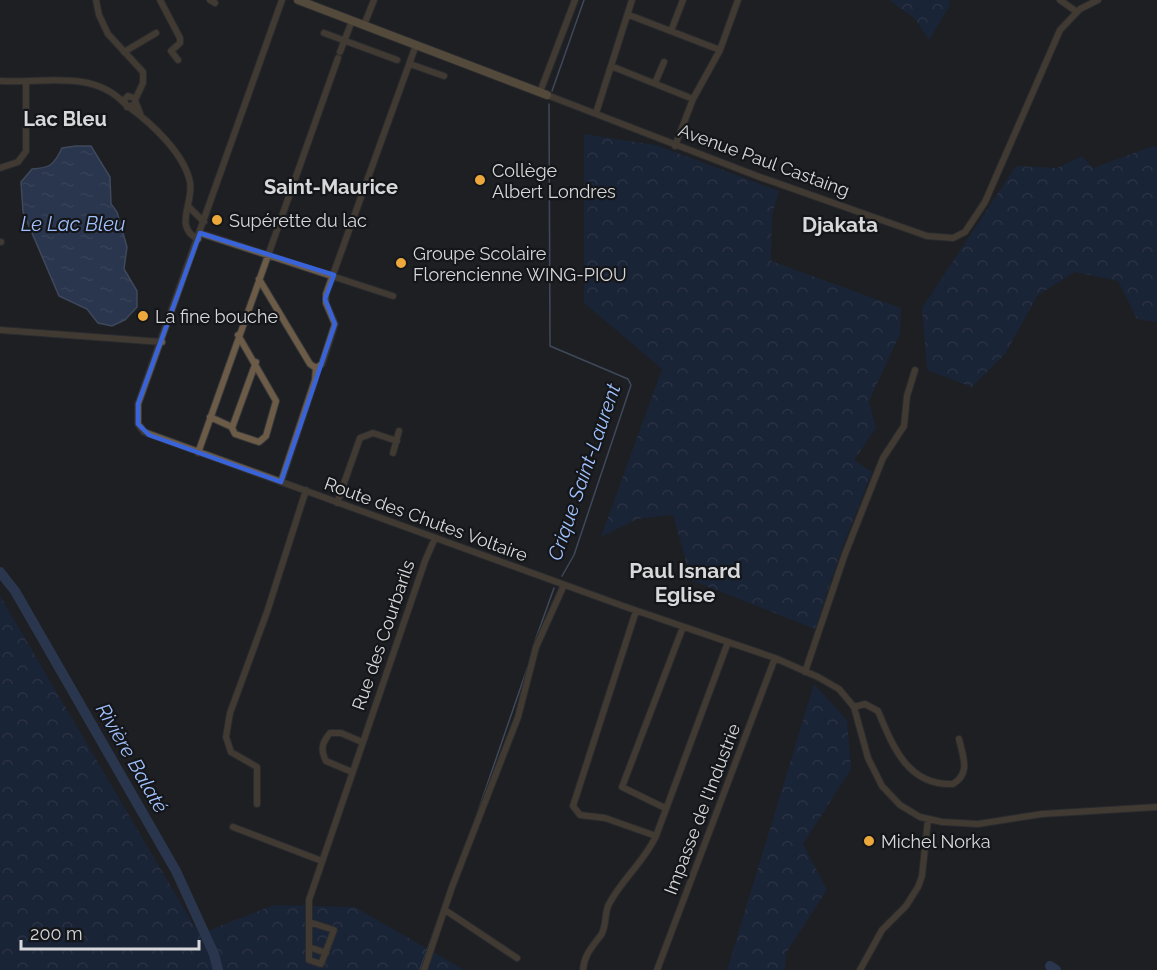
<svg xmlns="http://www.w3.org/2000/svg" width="1157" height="970" font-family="Raleway,sans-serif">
  <defs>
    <pattern id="forest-crowns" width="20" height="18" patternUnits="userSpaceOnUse" patternTransform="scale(1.5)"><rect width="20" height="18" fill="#182a50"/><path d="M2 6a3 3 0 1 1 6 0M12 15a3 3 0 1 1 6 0" fill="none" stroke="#394869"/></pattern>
    <pattern id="water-ripples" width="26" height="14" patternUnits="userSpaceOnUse" patternTransform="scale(1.5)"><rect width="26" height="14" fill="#3a5384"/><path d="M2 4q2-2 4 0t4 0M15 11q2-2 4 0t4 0" fill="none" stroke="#566b95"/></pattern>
  </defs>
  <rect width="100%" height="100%" fill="#1d1f22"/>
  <path fill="url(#forest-crowns)" d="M889,0h61l-1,7 -20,33 -14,-21z
    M584,134l72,11 123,46 -7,24 -1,46 130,47 -1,26 -31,67 7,27 -22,32 18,12 -30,76 -27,81 -124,-49 -18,-65 -36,4 -36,18 61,-168 -78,-66z
    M1153,146l4,2v174l-20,-3 -19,-38 -43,-9 -37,23 -33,59 -33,33 -45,-17 -5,-62 94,-142 41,2 25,-12 11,12z
    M0,596l199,338 75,-29 81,2 109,63h-464z
    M814,684l33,36 4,49 -48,75 24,46 -41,63 -1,17h-58z"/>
  <path fill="url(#water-ripples)" stroke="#697b9e" stroke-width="1.5" d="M76,146h15l19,31 1,27 6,8 10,35 -3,22 13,22v16l-12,13 -13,6 -14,-3 -11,-14 -28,-13 -36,-84 -2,-30 11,-13c18,-1 22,-4 30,-21z"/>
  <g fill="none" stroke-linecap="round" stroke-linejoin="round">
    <path stroke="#697b9e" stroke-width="1.5" d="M552,91l32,-91
      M549,104l1,242 78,33 3,6 -57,170 -12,21
      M535,641l19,-53
      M475,820l53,-154
      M420,970l34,-95"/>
    <path stroke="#3a5384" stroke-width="10" d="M0,572l15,19 161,280 38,83 4,16
      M1050,966l6,4"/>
    <defs>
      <path id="street" d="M96,0l3,15 9,19 35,38v11l-8,17
        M160,0l20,38v5l-9,8 7,9
        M210,0l5,3
        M282,0l-144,404v20l6,8 479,174 152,52 43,19 21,12 15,18 14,51 14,28 18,19 20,12 22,5 36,2 64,-10 115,-7
        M1060,0l17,12
        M629,15l91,35
        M364,25l10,-25
        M671,31l12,-31
        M324,33l73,27
        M124,52l32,-19
        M340,52l12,-31
        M410,64l34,12
        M611,66l82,33
        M0,81c42,3 92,-12 124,22
        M655,83l9,-21
        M540,92l35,-92
        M547,95l210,81 170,60 26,2 12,-6 20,-30 75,-172 20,-21 18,-9
        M135,104l-8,3 -3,-7 4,-4 6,2 6,15
        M129,107c22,16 55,46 61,75 4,21 -17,45 8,57
        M596,113l36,-113
        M675,146l18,-47 27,-49 18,-50
        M0,168l18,-6 8,-11v-68
        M189,207l15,15
        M200,233l193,63
        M0,242h1
        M259,279l51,85 6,4
        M0,330l162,12
        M238,335l38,66 -10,35 -7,6 -24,-8 -3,-6 24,-66
        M210,417l22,10
        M198,453l140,-395
        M393,453l6,-22
        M281,482l34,-102 1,-12 6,-4 13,-40 -9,-21v-9l90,-249
        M337,503l23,-65 13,-5 24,8
        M805,672l40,-118 38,-96 21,-32 3,-30 8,-26
        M854,707l11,-3 13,7c15,36 30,75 75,73 18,-11 10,-27 6,-45
        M352,772l-26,-11c-6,-12 -4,-18 4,-28h11l21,9
        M257,804v-37l-26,-15 -5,-15 4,-24 37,-101 39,-122
        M665,808l-43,-21 61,-160
        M233,827l89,34
        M656,836l72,-194
        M445,910l72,48
        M309,922l25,8 -13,34 -12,-4v-60l116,-339 10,-23
        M309,947l17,6
        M424,970l28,-83 66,-170 18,-70 28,-62
        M583,970c1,-15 9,-23 18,-35 6,-9 3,-22 8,-31 13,-25 35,-42 47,-68l-51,-18 -25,-3 -7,-9 63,-195
        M657,970l118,-312
        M860,970l22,-40 24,-24 12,-19 4,-11 6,-57"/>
      <path id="secondary" d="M298,0l249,95"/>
    </defs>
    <use href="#street" stroke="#37393c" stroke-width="8"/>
    <use href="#secondary" stroke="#37393c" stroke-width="10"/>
    <use href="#street" stroke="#6c5b46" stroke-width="6"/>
    <use href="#secondary" stroke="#987e5a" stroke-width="8"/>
  </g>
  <path d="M0 0H1157V970H0ZM200,233l134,42 -9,24 10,25 -54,158 -132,-47 -11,-11v-20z" fill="#1d1f22" fill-opacity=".55" fill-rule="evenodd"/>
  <path fill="none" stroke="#3963d8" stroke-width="4.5" stroke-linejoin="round" d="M200,233l134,42 -9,24 10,25 -54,158 -132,-47 -11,-11v-20z"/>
  <g fill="#eda83c" stroke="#141619" stroke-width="2">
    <circle cx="480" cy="180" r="6"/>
    <circle cx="217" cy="220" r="6"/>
    <circle cx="401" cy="263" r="6"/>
    <circle cx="143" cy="316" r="6"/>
    <circle cx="869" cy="841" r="6"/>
  </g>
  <g text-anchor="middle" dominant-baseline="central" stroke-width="4.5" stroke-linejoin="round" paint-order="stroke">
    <g font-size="18" fill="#d7d8da" stroke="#141619">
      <text transform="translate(764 160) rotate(20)">Avenue Paul Castaing</text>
      <text transform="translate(426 519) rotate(20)">Route des Chutes Voltaire</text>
      <text transform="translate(383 635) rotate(-71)">Rue des Courbarils</text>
      <text transform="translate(702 809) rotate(-69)">Impasse de l'Industrie</text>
    </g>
    <g font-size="18" fill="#d7d8da" stroke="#141619" text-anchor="start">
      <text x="492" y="170">Collège<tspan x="492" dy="21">Albert Londres</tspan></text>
      <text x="229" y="220">Supérette du lac</text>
      <text x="413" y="253">Groupe Scolaire<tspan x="413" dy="21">Florencienne WING-PIOU</tspan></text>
      <text x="155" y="316">La fine bouche</text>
      <text x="881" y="841">Michel Norka</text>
    </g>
    <g font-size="20" font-weight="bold" fill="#d7d8da" stroke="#141619">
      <text x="65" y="119">Lac Bleu</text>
      <text x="331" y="187">Saint-Maurice</text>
    </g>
    <g font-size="20" font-style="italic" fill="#a1c1fe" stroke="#141619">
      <text x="73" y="224">Le Lac Bleu</text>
      <text transform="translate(584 472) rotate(-71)">Crique Saint-Laurent</text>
      <text transform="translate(132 758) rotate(60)">Rivière Balaté</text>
    </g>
    <g font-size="21" font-weight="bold" fill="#d7d8da" stroke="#141619">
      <text x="840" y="224">Djakata</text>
      <text x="685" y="570">Paul Isnard<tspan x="685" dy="24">Eglise</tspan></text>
    </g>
  </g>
  <path d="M21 940v9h178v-9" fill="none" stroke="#d7d8da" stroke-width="3"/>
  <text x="30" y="940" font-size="18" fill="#d7d8da" stroke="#141619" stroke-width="4.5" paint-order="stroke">200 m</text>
</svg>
